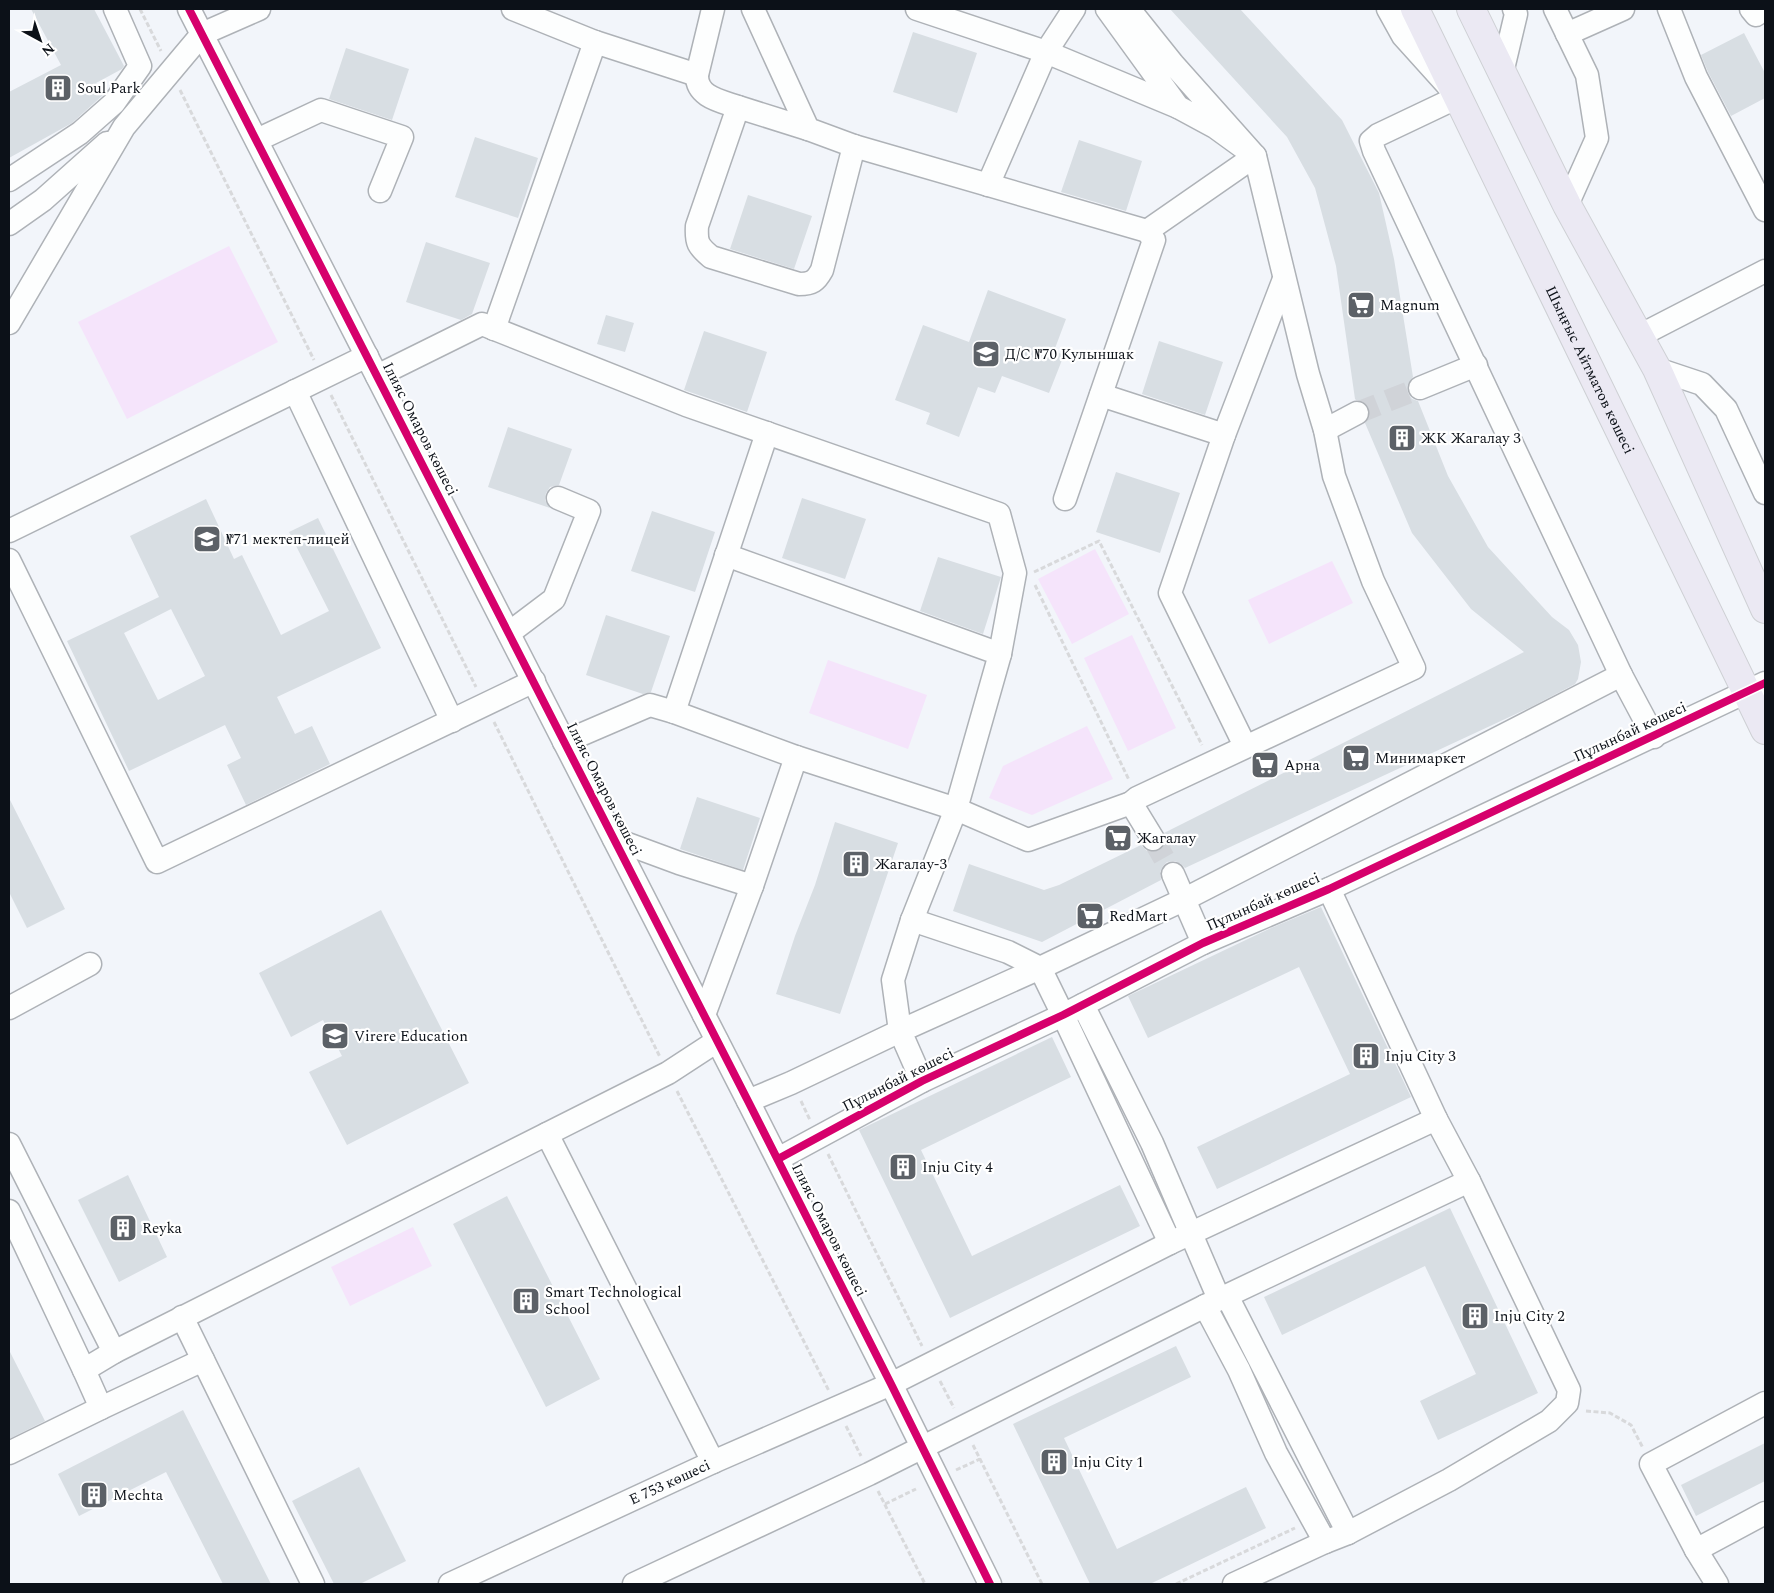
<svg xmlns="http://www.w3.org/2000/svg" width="1774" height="1593" font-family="Spectral,serif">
  <rect width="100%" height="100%" fill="#f2f5fa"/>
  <path fill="#f5e4fb" d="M229,246l49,96 -151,77 -49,-97z
    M1095,549l34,65 -57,30 -34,-65z
    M1332,561l21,42 -84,41 -21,-44z
    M1132,635l44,93 -48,23 -44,-93z
    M828,660l99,35 -19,54 -99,-36z
    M1087,726l26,53 -81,36 -43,-17 14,-32z
    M413,1227l19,39 -82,40 -19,-39z"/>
  <path fill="#d8dee3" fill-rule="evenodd" d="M31,9h63l30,57 -2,3 -26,14 7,12 -31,28 -63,35v-66l52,-27z
    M1170,9h70l102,111 37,73 15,66 19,118 -6,9 1,7 4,6 6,2 30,75 40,71 64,70 17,13 9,15 3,17 -3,17 -3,5 -44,23 -346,161 -4,-4 -6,-3 -8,1 -4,4 -3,6 1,8 -119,62 -89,-31 16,-47 75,26 15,-5 82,-40 6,6 6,1 6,-2 6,-5 1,-6 -2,-6 360,-181 -53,-43 -59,-76 -47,-110 5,-9 -1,-7 -5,-5 -8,-2 -1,-1 -19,-133 -21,-78 -28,-51z
    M913,32l64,21 -20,60 -64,-21z
    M1744,33l21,40v25l-34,18 -23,-44 -7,-17z
    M346,48l63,21 -17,51 -63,-21z
    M475,137l63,21 -20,60 -63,-21z
    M1079,140l63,21 -16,50 -65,-19z
    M748,195l64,21 -18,53 -64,-20z
    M426,242l64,21 -18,51 -11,6 -55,-18z
    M988,290l78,29 -12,32 10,4 -15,38 -47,-17 -7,17 -17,-6 -19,50 -33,-13 4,-11 -35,-13 28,-75 46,17z
    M606,315l28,8 -9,29 -28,-8z
    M704,331l63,21 -20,60 -63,-22z
    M1159,341l64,21 -18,53 -63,-21z
    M508,427l64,22 -13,36 -9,2 -4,6 -1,7 5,8 -62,-21z
    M1116,472l64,21 -20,60 -64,-21z
    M802,498l64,21 -21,60 -63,-21z
    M206,499l28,60 8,-4 39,80 48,-24 -40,-79 29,-14 63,130 -104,49 18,37 17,-8 18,38 -84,41 -19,-40 14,-7 -16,-33 -96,46 -62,-130 92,-44 -29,-61zM171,609l34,67 -47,24 -34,-67z
    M652,511l63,21 -20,60 -64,-21z
    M938,557l63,20 -18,57 -63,-23z
    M606,615l64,21 -19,56 -8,2 -57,-19z
    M697,797l63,21 -17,52 -63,-21z
    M9,798l56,111 -38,19 -18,-36z
    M835,822l63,21 -58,171 -64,-20 19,-58 20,-51z
    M1321,907l90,190 -194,92 -20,-42 153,-73 -51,-107 -151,71 -20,-42 143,-68z
    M381,910l88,173 -122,62 -38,-73 33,-16 -19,-36 -32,17 -32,-64z
    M1052,1037l19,40 -150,73 51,106 148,-71 20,41 -190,92 -91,-188z
    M128,1175l39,82 -48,25 -41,-82z
    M507,1196l93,183 -54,28 -93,-183z
    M1450,1208l88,185 -100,47 -18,-39 56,-27 -51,-108 -143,69 -18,-38z
    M1176,1346l15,31 -127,61 53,111 129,-62 20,41 -116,56h-60l-77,-160z
    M9,1350l36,71 -36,18z
    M183,1410l88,174h-48l-57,-112 -87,44 -21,-42z
    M1765,1443v38l-69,35 -15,-31z
    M359,1467l47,94 -46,23h-26l-42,-83z"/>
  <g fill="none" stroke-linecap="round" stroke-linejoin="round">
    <path stroke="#d0d3d8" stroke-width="22" stroke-dasharray="22 11" stroke-linecap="butt" d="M1357,413l63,-25
      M1153,839l20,35"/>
    <defs>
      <g id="minor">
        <path d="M189,9l559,1092 143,283 99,200"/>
        <path d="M513,9l82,33 102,33"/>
        <path d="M713,9l-16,66c-1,22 24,26 41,32"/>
        <path d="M753,9l55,120 46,17 293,85 7,9 -89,259"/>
        <path d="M917,9l129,43 132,55"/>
        <path d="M1107,9l71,98 37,20 40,29 -82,-92 -44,-55"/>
        <path d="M1555,9l32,66 10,63 -30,67"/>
        <path d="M1669,9l27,68 69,133"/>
        <path d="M1751,9l5,6"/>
        <path d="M1567,34l56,-25"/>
        <path d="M1502,73l14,-59 -2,-5"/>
        <path d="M808,129l-70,-22 -41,119c-1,17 1,20 14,31l88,27c13,0 17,-3 23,-14l32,-124"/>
        <path d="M257,140l64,-30 81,27 -22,54"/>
        <path d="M9,180l71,-47 34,-30 26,-37 -25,-57"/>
        <path d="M988,185l58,-133 28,-43"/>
        <path d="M9,224l34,-24 64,-57"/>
        <path d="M9,323l115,-196 78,-93 57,-25"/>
        <path d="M494,329l101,-287"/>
        <path d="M1639,336l126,-65"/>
        <path d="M1657,369l45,15 24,25 39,84"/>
        <path d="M377,376l105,-52 204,81 313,109 16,59 -15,81"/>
        <path d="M1420,388l56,-23"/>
        <path d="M295,391l157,330"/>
        <path d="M1101,395l123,40"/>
        <path d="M1325,430l32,-17"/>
        <path d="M9,531l358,-175"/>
        <path d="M726,555l274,99 -44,155 -44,111 -19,60 7,51 -109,52 -43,18"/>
        <path d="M9,560l148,302 377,-181"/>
        <path d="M509,633l45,-34 35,-88 -31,-13"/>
        <path d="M1621,675l33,62"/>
        <path d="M674,712l93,-279"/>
        <path d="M564,742l86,-37 24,7 122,45 160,52 72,31 103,-37 6,-5 277,-130 -41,-87 -39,-105 -9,-46 -17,-56 -53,-218 -108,75"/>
        <path d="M1245,746l-75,-153 54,-158 60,-156"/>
        <path d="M1131,803l22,36"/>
        <path d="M614,839l65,24 73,23"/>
        <path d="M1173,874l30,69"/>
        <path d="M912,920l96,32 32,16 23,47 107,228"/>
        <path d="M1083,1005l69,138 67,156"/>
        <path d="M9,1008l81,-44"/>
        <path d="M704,1015l48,-129 44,-129"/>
        <path d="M922,1081l-22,-50 140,-63 143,-68 438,-225 -247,-524 -3,-10 7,-6 80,-38 -55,-61 -15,-27"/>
        <path d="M547,1134l166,328"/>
        <path d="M9,1144l105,208"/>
        <path d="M778,1159l144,-78 141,-66 140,-72 126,-54 436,-206"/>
        <path d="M9,1211l75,159"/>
        <path d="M1227,1296l121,237"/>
        <path d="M1205,1306l34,64 37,83 49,89"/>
        <path d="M182,1317l131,267"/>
        <path d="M1765,1403l-114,61 45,86 69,-37"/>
        <path d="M101,1408l102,-48"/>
        <path d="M9,1453l92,-45 -17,-38 30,-18 554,-279 49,-32"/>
        <path d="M1696,1550l21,34"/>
        <path id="s1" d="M450,1584l263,-122 178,-78 279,-141 266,-124"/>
        <path d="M634,1584l235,-110 336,-168 264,-125"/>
        <path d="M1234,1584l91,-42 23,-9 101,-53 100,-59 18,-18 2,-13 -100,-209 -33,-62 -107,-230"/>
      </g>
      <g id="major">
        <path id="s2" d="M1415,9l350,721"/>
        <path d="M1471,9l96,196 90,164 108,240"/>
      </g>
    </defs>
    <use href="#minor" stroke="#aeb2b7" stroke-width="25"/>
    <use href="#major" stroke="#ced0d4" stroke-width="30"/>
    <path stroke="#d8d9db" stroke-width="3" stroke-dasharray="5 2.5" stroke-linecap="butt" d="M140,9l21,42
      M180,90l134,270
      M331,395l145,292
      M1034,572l65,-31 103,204
      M1035,585l94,195
      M494,722l166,335
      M677,1091l152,300
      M801,1101l9,19
      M828,1154l94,192
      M940,1381l14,27
      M1586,1411l24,2 21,12 12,23
      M846,1426l15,30
      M973,1445l69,139
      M956,1470l24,-11
      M878,1491l47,93
      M885,1504l31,-15
      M1176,1584l119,-56"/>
    <use href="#minor" stroke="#fdfefe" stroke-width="22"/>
    <use href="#major" stroke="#ebe9f3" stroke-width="28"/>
    <defs>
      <path id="cycleway" d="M189,9l559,1092 143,283 99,200
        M778,1159l144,-78 141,-66 140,-72 126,-54 436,-206"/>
    </defs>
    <use href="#cycleway" stroke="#fff" stroke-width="11"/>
    <use href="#cycleway" stroke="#d6006c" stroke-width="8"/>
  </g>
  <defs>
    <symbol id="building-square" viewBox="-11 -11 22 22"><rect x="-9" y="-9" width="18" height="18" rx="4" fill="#5c6167" stroke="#fff"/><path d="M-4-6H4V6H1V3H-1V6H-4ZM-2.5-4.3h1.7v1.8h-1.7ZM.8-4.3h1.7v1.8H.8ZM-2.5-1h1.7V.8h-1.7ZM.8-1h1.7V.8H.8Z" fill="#fff"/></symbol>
    <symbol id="supermarket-square" viewBox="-11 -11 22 22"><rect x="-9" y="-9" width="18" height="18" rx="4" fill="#5c6167" stroke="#fff"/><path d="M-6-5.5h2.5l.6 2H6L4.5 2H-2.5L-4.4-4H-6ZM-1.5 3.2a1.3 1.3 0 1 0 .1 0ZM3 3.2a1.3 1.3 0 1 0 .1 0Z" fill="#fff"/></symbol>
    <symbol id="school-square" viewBox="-11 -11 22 22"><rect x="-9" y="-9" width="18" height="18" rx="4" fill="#5c6167" stroke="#fff"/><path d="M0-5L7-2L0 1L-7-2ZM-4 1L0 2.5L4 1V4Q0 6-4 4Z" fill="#fff"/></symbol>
  </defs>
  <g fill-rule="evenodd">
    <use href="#building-square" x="42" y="72" width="32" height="32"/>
    <use href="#supermarket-square" x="1345" y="289" width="32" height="32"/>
    <use href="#school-square" x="970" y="338" width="32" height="32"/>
    <use href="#building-square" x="1386" y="422" width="32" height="32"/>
    <use href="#school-square" x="191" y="523" width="32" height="32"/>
    <use href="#supermarket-square" x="1340" y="742" width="32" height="32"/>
    <use href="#supermarket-square" x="1249" y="749" width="32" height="32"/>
    <use href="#supermarket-square" x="1102" y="822" width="32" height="32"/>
    <use href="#building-square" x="840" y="848" width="32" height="32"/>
    <use href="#supermarket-square" x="1074" y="900" width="32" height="32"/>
    <use href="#school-square" x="319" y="1020" width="32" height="32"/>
    <use href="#building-square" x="1350" y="1040" width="32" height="32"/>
    <use href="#building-square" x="887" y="1151" width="32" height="32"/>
    <use href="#building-square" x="107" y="1212" width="32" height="32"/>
    <use href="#building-square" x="510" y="1285" width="32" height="32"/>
    <use href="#building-square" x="1459" y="1300" width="32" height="32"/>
    <use href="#building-square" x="1038" y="1446" width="32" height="32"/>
    <use href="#building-square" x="78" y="1479" width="32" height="32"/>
  </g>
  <g text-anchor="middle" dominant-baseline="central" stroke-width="4.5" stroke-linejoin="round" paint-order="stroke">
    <g font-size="15" fill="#0c1118" stroke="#fff" text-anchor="start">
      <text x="77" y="88">Soul Park</text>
      <text x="1380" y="305">Magnum</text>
      <text x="1005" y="354">Д/С №70 Кулыншак</text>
      <text x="1421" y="438">ЖК Жагалау 3</text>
      <text x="226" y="539">№71 мектеп-лицей</text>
      <text x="1375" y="758">Минимаркет</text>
      <text x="1284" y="765">Арна</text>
      <text x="1137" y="838">Жагалау</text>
      <text x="875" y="864">Жагалау-3</text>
      <text x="1109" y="916">RedMart</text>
      <text x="354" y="1036">Virere Education</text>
      <text x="1385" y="1056">Inju City 3</text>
      <text x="922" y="1167">Inju City 4</text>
      <text x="142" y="1228">Reyka</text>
      <text x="545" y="1292">Smart Technological<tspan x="545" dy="17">School</tspan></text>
      <text x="1494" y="1316">Inju City 2</text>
      <text x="1073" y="1462">Inju City 1</text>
      <text x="113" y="1495">Mechta</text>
    </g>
    <g font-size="15" fill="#0c1118" stroke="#fff">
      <text stroke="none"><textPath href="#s2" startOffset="401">Шыңғыс Айтматов көшесі</textPath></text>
      <text transform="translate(420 429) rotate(63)">Ілияс Омаров көшесі</text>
      <text transform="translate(1630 732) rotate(-25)">Пұлынбай көшесі</text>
      <text transform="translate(604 789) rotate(63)">Ілияс Омаров көшесі</text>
      <text transform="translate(1263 902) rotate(-24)">Пұлынбай көшесі</text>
      <text transform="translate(898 1080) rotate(-27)">Пұлынбай көшесі</text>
      <text transform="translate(829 1230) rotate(63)">Ілияс Омаров көшесі</text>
      <text stroke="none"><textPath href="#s1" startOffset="242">Е 753 көшесі</textPath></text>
    </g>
  </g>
  <rect width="1774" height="1593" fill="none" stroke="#0c1118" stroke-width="20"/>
  <g transform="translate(40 40) rotate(140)" stroke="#ffffff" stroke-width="4" paint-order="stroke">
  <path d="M0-4L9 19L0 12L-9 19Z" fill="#0c1118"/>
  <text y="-8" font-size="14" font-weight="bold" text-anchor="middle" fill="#0c1118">N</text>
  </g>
</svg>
